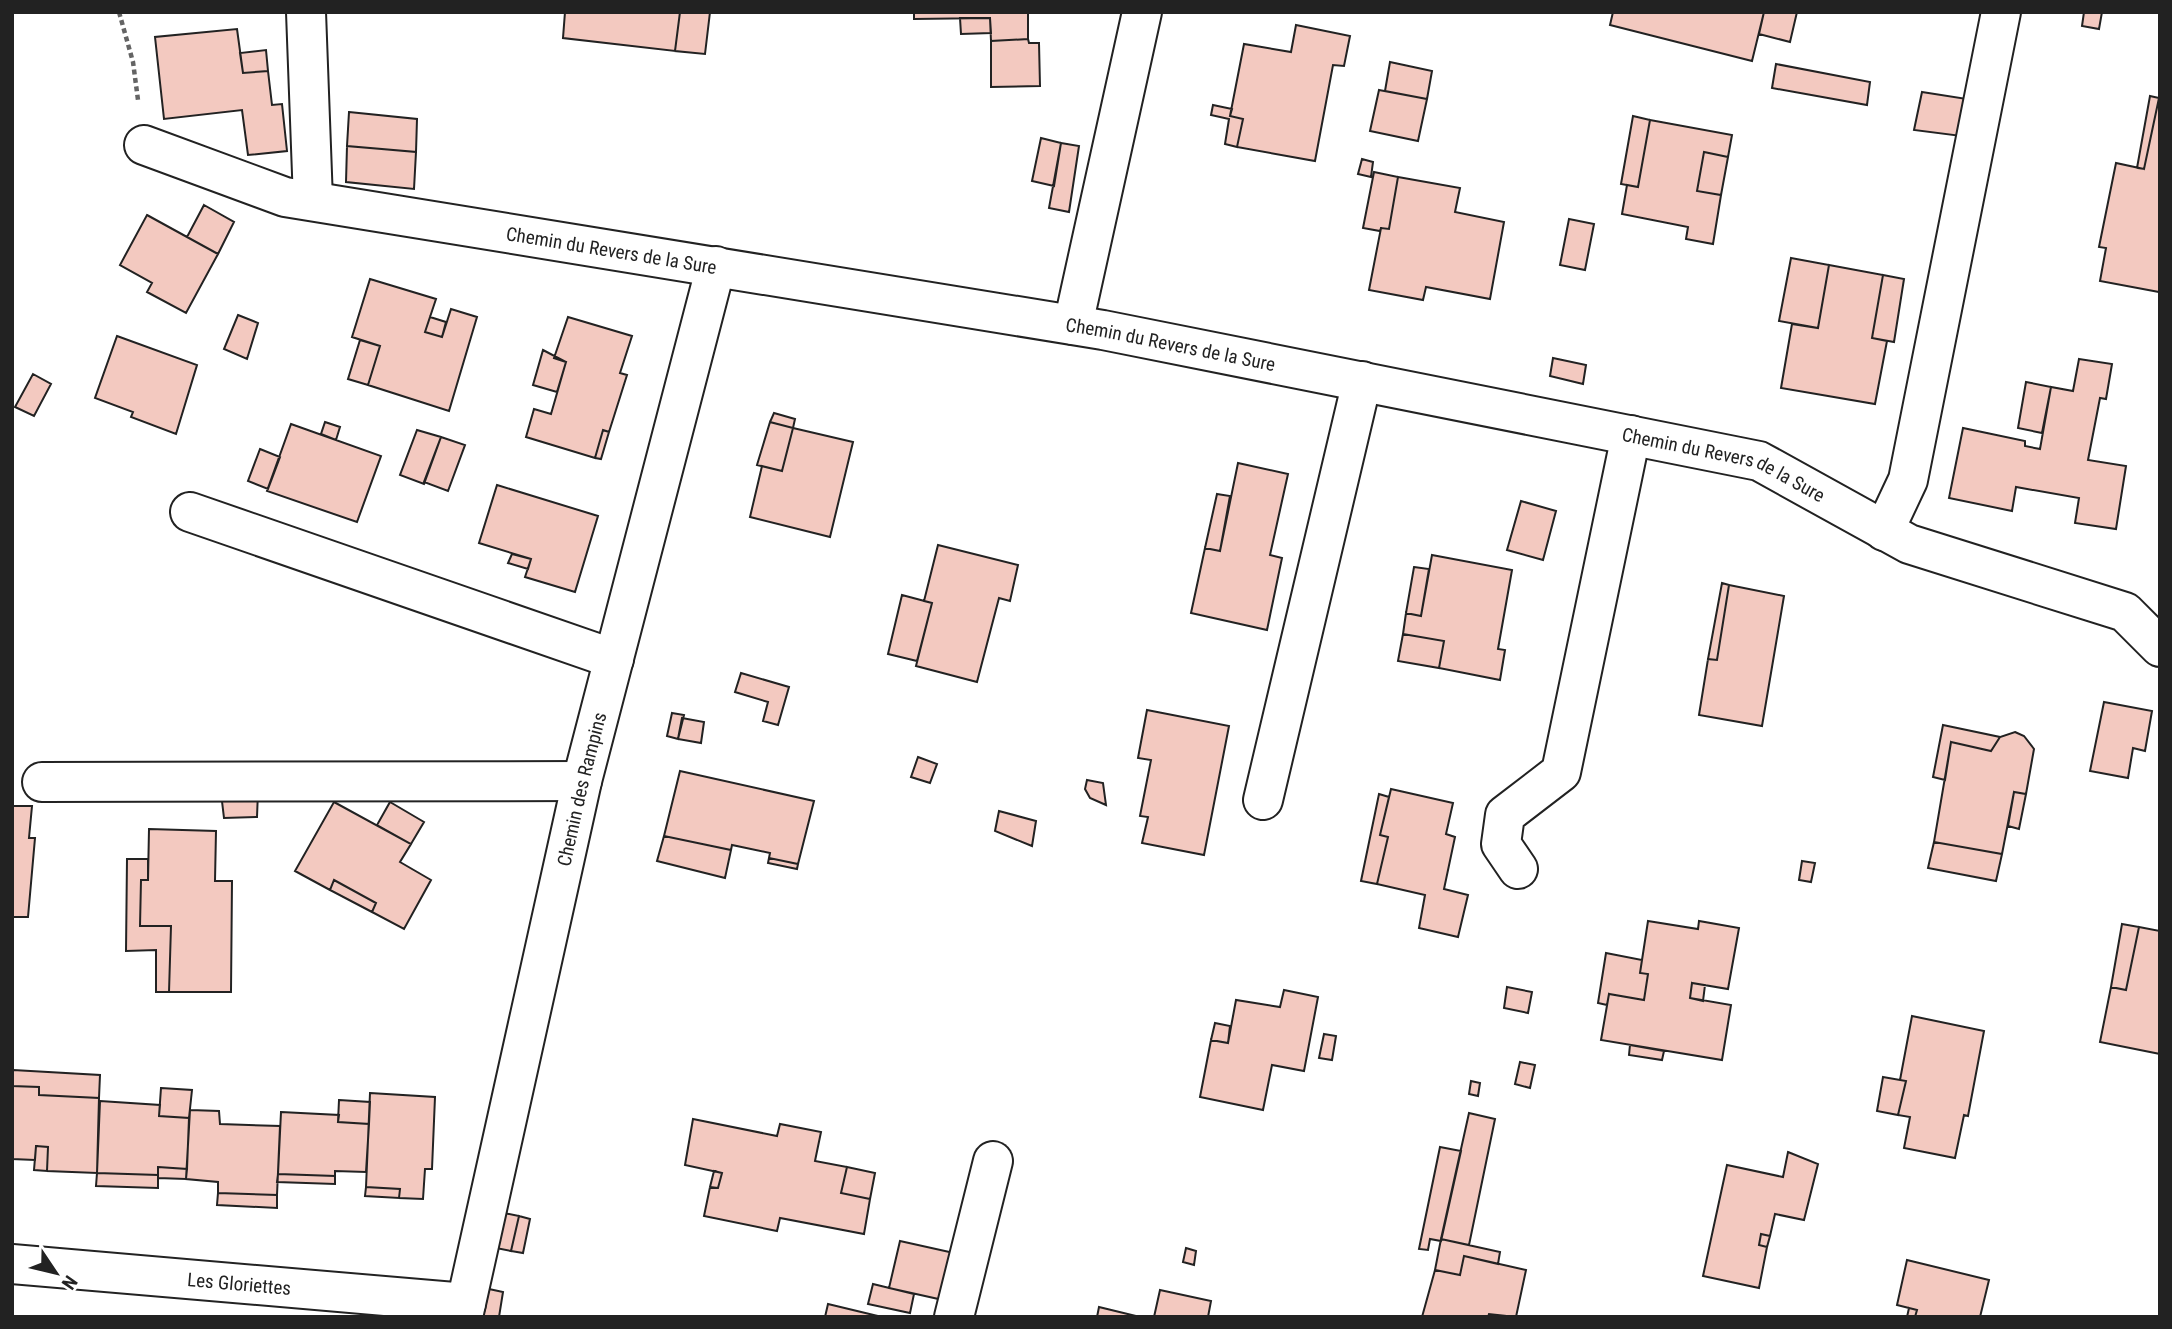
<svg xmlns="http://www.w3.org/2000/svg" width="2172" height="1329" font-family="'Roboto Condensed',sans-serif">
  <rect width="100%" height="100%" fill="#fff"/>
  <path fill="#f3c9c0" stroke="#222" stroke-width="2" d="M565,12h115l-5,39 -112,-13z
    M680,12h30l-5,42 -30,-3z
    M914,12h114v27l-37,2 -1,-23 -76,1z
    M1613,12h151l-12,49 -142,-36z
    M1764,12h33l-7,30 -31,-8z
    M2084,12h18l-3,17 -17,-3z
    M960,18h30l1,15 -30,1z
    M1296,25l54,11 -6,30 -11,-1 -18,96 -78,-14 6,-28 -13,-3 14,-72 47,8z
    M237,29l6,44 25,-2 4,34 10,-1 5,47 -39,4 -6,-45 -78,9 -9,-82z
    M1028,39l1,4h10l1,43 -49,1v-46z
    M266,50l2,21 -25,2 -3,-20z
    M1390,62l42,9 -5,28 -42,-8z
    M1776,64l94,18 -3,23 -95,-17z
    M1379,90l48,9 -9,42 -48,-10z
    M1922,92l45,7 -6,37 -47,-6z
    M2150,96l9,2 -15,71 -7,-1z
    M2159,98l1,1 -1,193 -59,-11 6,-33 -7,-1 17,-84 28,6z
    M1213,105l19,4 -2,7 13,3 -6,28 -12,-3 4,-25 -18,-4z
    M349,112l68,7 -1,33 -69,-6z
    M1633,116l17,4 -12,67 -17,-3z
    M1650,120l82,15 -4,22 -24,-5 -7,39 24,4 -8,49 -27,-5 2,-12 -66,-13 5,-29 11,2z
    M1041,138l20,5 -7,43 -22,-5z
    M1061,143l18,3 -10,66 -20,-4z
    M347,146l69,6 -2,37 -68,-7z
    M1704,152l24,5 -7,38 -24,-4z
    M1362,159l11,3 -2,15 -13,-3z
    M1374,172l24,5 -9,52 -8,-1 -1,3 -17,-3z
    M1398,177l62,11 -5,24 49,10 -14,77 -64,-12 -3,13 -54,-10 12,-62 8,1z
    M204,205l30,17 -16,32 -31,-17z
    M147,215l71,39 -32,59 -39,-21 5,-9 -32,-18z
    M1569,219l25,5 -9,46 -25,-5z
    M1791,258l38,7 -11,63 -39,-7z
    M1829,265l54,10 -11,63 15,3 -12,63 -94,-16 11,-64 26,4z
    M1883,275l21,4 -10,63 -22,-4z
    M370,279l66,20 -11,33 17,5 9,-28 26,8 -28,94 -81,-26 12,-39 -28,-9z
    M238,315l20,8 -11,36 -23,-10z
    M430,317l16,5 -4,15 -17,-5z
    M568,317l64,19 -12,37 7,2 -18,57 -6,-2 -8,28 -69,-21 8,-28 17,5 15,-52 -12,-4z
    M117,336l80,29 -21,69 -45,-17 2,-5 -38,-14z
    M360,340l20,6 -12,39 -20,-6z
    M543,350l23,12 -9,30 -24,-7z
    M1553,358l33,7 -3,19 -33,-8z
    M2079,359l33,5 -6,35 -6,-1 -12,62 38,6 -10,63 -41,-6 4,-25 -63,-11 -4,24 -63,-13 14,-70 62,13v5l15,3 11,-62 22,4z
    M33,374l18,10 -17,32 -19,-9z
    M2026,382l25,5 -9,46 -24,-5z
    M774,413l21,6 -2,9 -23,-6z
    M325,422l15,5 -4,13 -15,-6z
    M770,422l23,6 -11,43 -25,-6z
    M291,424l90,32 -24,66 -90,-31z
    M793,428l60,14 -23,95 -80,-20 12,-51 20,5z
    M417,430l24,7 -17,47 -24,-9z
    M603,430l6,2 -8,27 -6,-1z
    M441,437l24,8 -17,46 -24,-9z
    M260,449l20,8 -12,32 -20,-8z
    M1238,463l50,11 -18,81 12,3 -15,72 -76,-17 14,-65 15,3z
    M497,485l101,31 -23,76 -50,-15 6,-18 -52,-16z
    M1217,494l13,2 -10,55 -15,-3z
    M1521,501l35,10 -13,49 -36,-10z
    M938,545l80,20 -8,36 -11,-3 -22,84 -61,-16 16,-63 -8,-2z
    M512,554l19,5 -3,10 -20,-6z
    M1432,555l80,15 -14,79 7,1 -5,30 -61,-12 5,-27 -41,-7 3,-21 15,3z
    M1414,567l15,2 -8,47 -15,-3z
    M1722,583l7,2 -12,75 -9,-1z
    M1729,585l55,11 -22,130 -63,-11 9,-56 9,1z
    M902,595l30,8 -15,58 -29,-7z
    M1403,634l41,7 -5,27 -41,-7z
    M741,673l48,14 -11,38 -15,-4 5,-19 -33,-10z
    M2104,702l48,9 -7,40 -12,-3 -5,30 -38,-7z
    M1147,710l82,16 -25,129 -62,-12 6,-26 -8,-1 11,-56 -13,-2z
    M672,713l12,2 -6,24 -11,-3z
    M682,718l22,4 -3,21 -23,-4z
    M1943,725l57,12 -9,14 -40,-9 -6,38 -12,-3z
    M2015,732l9,4 10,13 -8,45 -12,-2 -12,62 -68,-12 17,-100 40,9 9,-14z
    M918,757l19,7 -7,19 -19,-6z
    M680,771l134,30 -16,63 -29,-6 1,-5 -38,-8 -1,5 -67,-14z
    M1087,780l16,3 3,22 -16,-7 -5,-9z
    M1391,789l62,14 -7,31 9,3 -11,52 24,6 -10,42 -39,-9 6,-33 -48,-11 11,-47 -8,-2z
    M258,791l-1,26 -33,1 -3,-25z
    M2014,792l12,2 -7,35 -11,-3z
    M1379,794l10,3 -9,38 8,2 -11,47 -16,-3z
    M334,802l77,42 -11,18 31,18 -27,49 -32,-17 4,-9 -42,-23 -4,10 -35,-19z
    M390,802l34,20 -13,22 -34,-19z
    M12,806h20l-3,32h6l-7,79h-16z
    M999,811l37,10 -4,25 -37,-15z
    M149,829l67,2 -1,50h17l-1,111h-62l2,-66h-31l1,-46h7z
    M664,836l67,14 -6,28 -68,-17z
    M1934,842l68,12 -6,27 -68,-13z
    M769,858l29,6 -1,5 -29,-6z
    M127,859h21v21h-7l-1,46h31l-2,66h-13v-42l-30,1z
    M1802,861l13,2 -4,19 -12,-2z
    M334,880l42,23 -4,9 -42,-22z
    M1648,921l50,8 1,-8 40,7 -11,61 -36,-6 -2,15 41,7 -9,55 -121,-20 8,-46 35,6 4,-26 -8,-1z
    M2122,924l17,3 -13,63 -15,-3z
    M2139,927l21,4v123l-60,-12 11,-55 15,3z
    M1606,953l36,7 -2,13 8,1 -4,26 -35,-6 -2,11 -9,-2z
    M1692,983l13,2 -2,16 -13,-3z
    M1507,987l25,5 -4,21 -24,-5z
    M1284,990l34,7 -14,74 -32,-6 -9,45 -63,-13 11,-57 17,3 8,-43 44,7z
    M1912,1016l72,15 -16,85 -4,-1 -9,43 -51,-10 6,-31 -12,-2 8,-34 -6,-1z
    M1215,1023l15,3 -2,17 -17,-3z
    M1324,1034l12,2 -4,24 -13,-2z
    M1630,1045l34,6 -2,9 -33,-5z
    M1520,1062l15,3 -5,23 -15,-4z
    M13,1070l87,5 -1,23 -60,-3v-8l-27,-1z
    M1883,1077l23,4 -8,34 -21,-4z
    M1471,1081l9,2 -2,13 -9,-2z
    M12,1086l27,1v8l60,3 -2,75 -50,-2 1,-24 -12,-1 -1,14 -23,-1z
    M161,1088l31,2 -3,28 -30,-2z
    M370,1093l65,4 -3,72h-7l-2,30 -24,-1 1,-9 -34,-2z
    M339,1100l31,2 -1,22 -31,-2z
    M100,1101l60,4 -1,11 30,2 -2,51 -29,-2v8l-61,-2z
    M190,1110l29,1 1,13 60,2 -3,69 -59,-2v-11l-32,-3z
    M281,1112l58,3 -1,7 31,2 -3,48 -31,-1v5l-57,-2z
    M1469,1113l26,6 -26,126 -28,-6z
    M693,1119l84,17 3,-12 41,8 -6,29 32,6 -6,26 29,6 -6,35 -84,-16 -3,13 -73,-15 6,-29 8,1 4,-15 -37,-8z
    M36,1146l12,1 -1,24 -13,-1z
    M1440,1147l21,4 -20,90 -11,-2 -2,11 -9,-1z
    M1788,1152l30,12 -14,56 -29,-6 -5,22 -9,-2 -2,11 8,2 -8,41 -56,-12 24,-111 56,12z
    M158,1167l29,2 -1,10 -28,-1z
    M847,1167l28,6 -5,26 -29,-6z
    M714,1171l8,2 -4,15 -8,-1z
    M97,1173l61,2v13l-62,-2z
    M278,1174l57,2v8l-58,-2z
    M366,1187l34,2 -1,9 -34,-2z
    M218,1193l59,2v13l-60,-3z
    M504,1213l15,3 -8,35 -15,-3z
    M519,1216l11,3 -7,34 -12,-2z
    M1761,1234l9,2 -3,11 -8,-2z
    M1441,1239l59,13 -2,12 -34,-8 -4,19 -25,-5z
    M900,1241l54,12 -11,47 -54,-12z
    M1186,1248l10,3 -2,14 -11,-3z
    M1464,1256l62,14 -10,47 -27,-3 -1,3h-66l13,-47 25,5z
    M1907,1260l82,20 -9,37h-65l2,-7 -20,-5z
    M873,1284l41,10 -4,19 -42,-9z
    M489,1289l14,3 -4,25h-16z
    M1160,1290l51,11 -3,16h-54z
    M828,1304l54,13h-57z
    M1099,1307l41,10h-43z
    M1909,1308l8,2 -2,7h-8z"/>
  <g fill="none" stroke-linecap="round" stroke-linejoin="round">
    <defs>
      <g id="minor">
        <path d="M306,12l7,189"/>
        <path id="s1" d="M144,145l141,52 818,133 656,131 150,83 216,68 35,35"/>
        <path d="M1073,325l69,-313"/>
        <path d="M190,512l424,147"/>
        <path d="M1884,531l24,-51 93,-468"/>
        <path d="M42,782l540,-1"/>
        <path d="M1263,800l99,-419"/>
        <path d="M1518,869l-17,-25 4,-29 56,-43 70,-337"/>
        <path id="s2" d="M12,1264l454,39"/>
        <path id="s3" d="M463,1317l119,-536 134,-515"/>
        <path d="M954,1317l39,-156"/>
      </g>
    </defs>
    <use href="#minor" stroke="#222" stroke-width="42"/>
    <path stroke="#646464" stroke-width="4.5" stroke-dasharray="5 3.5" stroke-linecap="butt" d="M119,12l14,50 5,38"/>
    <use href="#minor" stroke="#fff" stroke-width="38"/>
  </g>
  <g text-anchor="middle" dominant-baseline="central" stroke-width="5" stroke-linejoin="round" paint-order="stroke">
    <g font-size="19" fill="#222" stroke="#fff">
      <text stroke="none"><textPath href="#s1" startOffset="481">Chemin du Revers de la Sure</textPath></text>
      <text stroke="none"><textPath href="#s1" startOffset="1048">Chemin du Revers de la Sure</textPath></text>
      <text stroke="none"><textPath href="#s1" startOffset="1615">Chemin du Revers de la Sure</textPath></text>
      <text stroke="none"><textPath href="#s3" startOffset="541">Chemin des Rampins</textPath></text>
      <text stroke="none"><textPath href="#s2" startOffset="228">Les Gloriettes</textPath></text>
    </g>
  </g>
  <rect width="2172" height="1329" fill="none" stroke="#222222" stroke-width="28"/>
  <g transform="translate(56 1273) rotate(125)" stroke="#ffffff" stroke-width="5" paint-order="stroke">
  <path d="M0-5L12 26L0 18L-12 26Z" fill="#222222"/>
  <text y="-10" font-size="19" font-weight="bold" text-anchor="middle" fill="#222222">N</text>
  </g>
</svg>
